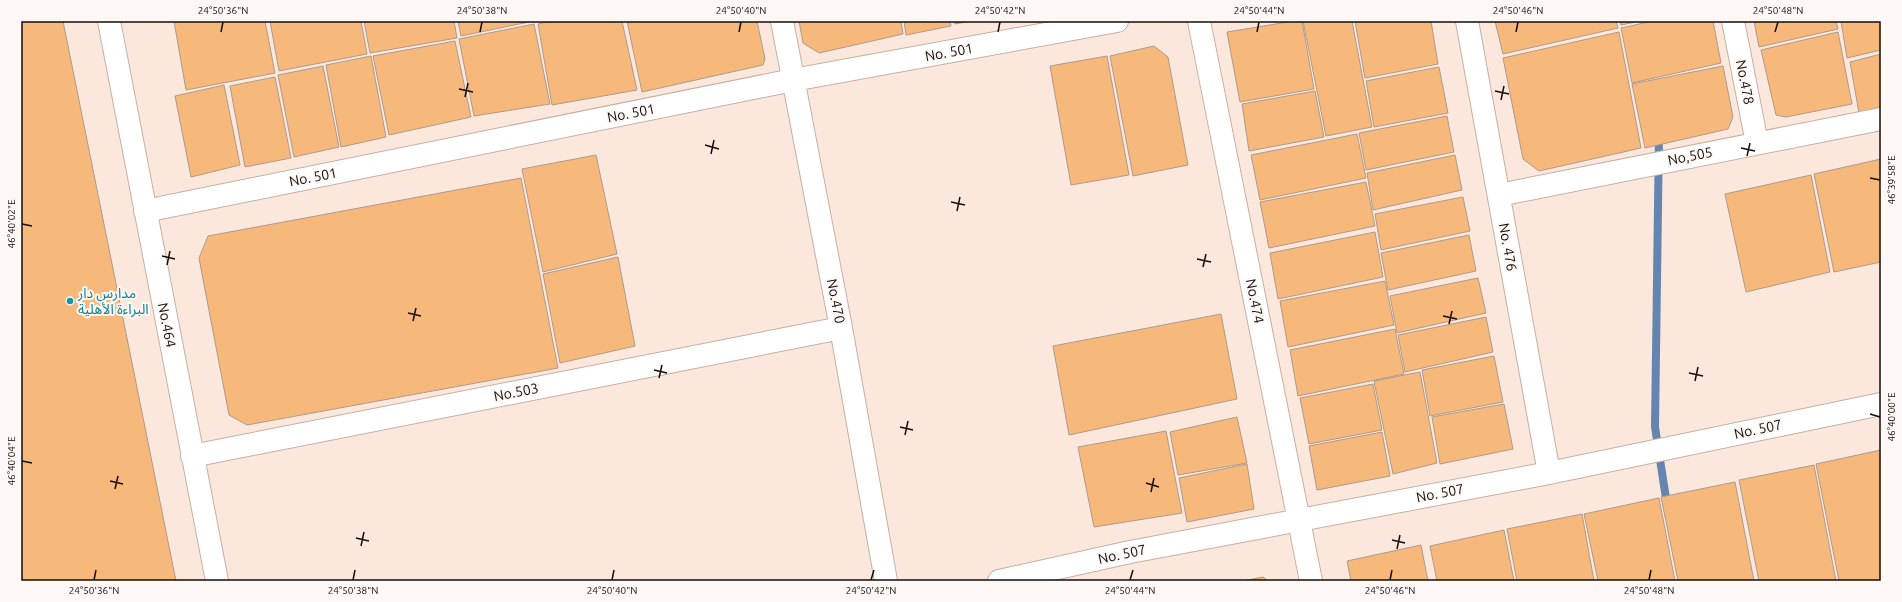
<svg xmlns="http://www.w3.org/2000/svg" width="1902" height="602" font-family="Ubuntu,'Noto Sans Arabic',sans-serif">
  <rect width="100%" height="100%" fill="#fce7dd"/>
  <g fill="none" stroke-linecap="round" stroke-linejoin="round">
    <path stroke="#6385b0" stroke-width="8" d="M1659,134l-4,293 12,78"/>
  </g>
  <path fill="#f7b87b" stroke="#ae9b8a" d="M21,21h42l113,560h-155z
    M174,21h91l10,52 -89,17z
    M270,21h91l6,33 -88,17z
    M364,21h90l3,17 -87,15z
    M458,21h76l-73,15z
    M551,21h71l15,69 -85,15 -14,-81z
    M627,21h130l8,38 -2,6 -121,27z
    M799,21h102l2,13 -84,19 -16,-10z
    M904,21h46l1,5 -45,9z
    M954,21h17l-16,3z
    M1294,21h8l12,68 -74,13 -13,-70z
    M1303,21h49l20,106 -46,9z
    M1355,21h76l7,43 -73,14z
    M1495,21h121l2,7 -115,26z
    M1620,21h21l-20,4z
    M1653,21h60l8,42 -89,20 -11,-55z
    M1754,21h82l2,8 -79,18z
    M1841,21h40v29l-34,8z
    M534,24l16,80 -76,12 -15,-77z
    M1619,32l22,116 -102,23 -16,-12 -20,-101z
    M1838,32l14,72 -66,13 -10,-2 -15,-65z
    M455,41l16,76 -82,18 -16,-79z
    M1154,46l14,11 20,108 -55,11 -23,-120z
    M1881,54v53l-22,6 -9,-51z
    M371,56l15,81 -45,10 -15,-82z
    M1107,56l22,119 -58,10 -21,-119z
    M323,66l16,81 -45,10 -16,-82z
    M1723,66l10,51 -5,12 -83,19 -13,-64z
    M1439,67l9,46 -74,14 -8,-46z
    M275,77l16,81 -46,9 -15,-81z
    M224,85l16,80 -49,12 -16,-81z
    M1315,91l9,46 -75,14 -7,-47z
    M1447,116l7,36 -88,18 -7,-37z
    M1357,134l9,44 -106,22 -9,-45z
    M596,155l21,99 -74,18 -21,-103z
    M1455,155l7,35 -89,20 -6,-37z
    M1881,159v103l-47,10 -20,-98z
    M1811,175l19,97 -84,20 -21,-98z
    M521,178l37,190 -311,57 -18,-10 -30,-157 9,-22z
    M1366,182l9,44 -106,22 -9,-46z
    M1463,197l7,34 -89,19 -6,-36z
    M1375,232l8,45 -105,22 -8,-46z
    M1469,235l7,36 -88,19 -7,-37z
    M618,257l17,89 -75,17 -17,-89z
    M1478,278l8,35 -89,20 -7,-37z
    M1385,281l9,44 -106,22 -8,-46z
    M1221,314l16,85 -168,36 -16,-89z
    M1486,317l7,35 -88,20 -7,-37z
    M1395,329l9,45 -106,22 -8,-46z
    M1494,356l9,46 -73,14 -8,-46z
    M1420,372l17,91 -44,11 -19,-93z
    M1373,384l9,46 -73,14 -9,-46z
    M1504,404l9,45 -73,15 -8,-47z
    M1237,417l10,46 -69,12 -8,-43z
    M1166,431l16,82 -88,14 -16,-80z
    M1382,432l8,44 -73,14 -8,-44z
    M1881,450v131h-42l-23,-117z
    M1247,464l7,45 -67,13 -8,-44z
    M1814,465l22,116h-77l-20,-101z
    M1735,482l19,99h-76l-17,-84z
    M1659,498l16,83h-77l-14,-67z
    M1582,514l12,67h-77l-10,-52z
    M1504,530l10,51h-77l-7,-35z
    M1421,545l7,36h-77l-4,-20z
    M1263,577l5,4h-25z"/>
  <g fill="none" stroke-linecap="round" stroke-linejoin="round">
    <defs>
      <path id="street" d="M109,21l108,560
        M782,21l59,307 45,253
        M1199,21l112,560
        M1467,21l82,452
        M1733,21l24,122
        M1499,195l382,-76
        M145,211l648,-131 324,-59
        M192,456l649,-128
        M999,581l131,-29 419,-79 332,-69"/>
    </defs>
    <use href="#street" stroke="#c8afa4" stroke-width="24"/>
    <use href="#street" stroke="#fff" stroke-width="22"/>
  </g>
  <path fill="none" stroke="#150d09" stroke-width="1.5" d="M221,32l2,-10M480,32l2,-10M739,32l2,-10M998,32l2,-10M1257,32l2,-10M1516,32l2,-10M1775,32l3,-10M459,89l14,3M1495,91l14,3M465,97l3,-14M1501,100l3,-14M705,145l14,4M1741,148l14,3M711,154l3,-14M1747,156l3,-13M1870,178l10,2M951,202l14,3M957,211l3,-14M22,224l10,2M162,256l13,3M1197,259l14,3M167,265l3,-14M1203,267l3,-13M408,313l13,3M1443,316l14,3M413,321l3,-13M1449,324l3,-13M654,370l13,3M1689,373l14,3M659,378l3,-13M1695,381l3,-14M1870,414l10,3M900,427l13,3M905,435l3,-14M22,461l10,2M110,481l13,3M1146,483l13,4M115,489l3,-13M1151,492l3,-14M356,538l13,3M1392,540l13,3M361,546l3,-14M1397,549l3,-14M94,580l2,-10M353,580l2,-10M612,580l2,-10M871,580l3,-10M1130,580l3,-10M1390,580l2,-10M1649,580l2,-10"/>
  <circle fill="#0f9aa8" stroke="#fdf8f5" stroke-width="1.5" cx="70" cy="301" r="4"/>
  <g text-anchor="middle" dominant-baseline="central" stroke-width="4" stroke-linejoin="round" paint-order="stroke">
    <g font-size="14" fill="#150d09" stroke="#fdf8f5">
      <text transform="translate(949 52) rotate(-10)">No. 501</text>
      <text transform="translate(1745 82) rotate(79)">No.478</text>
      <text transform="translate(631 113) rotate(-11)">No. 501</text>
      <text transform="translate(1690 156) rotate(-11)">No,505</text>
      <text transform="translate(313 177) rotate(-11)">No. 501</text>
      <text transform="translate(1508 247) rotate(80)">No. 476</text>
      <text transform="translate(836 301) rotate(79)">No.470</text>
      <text transform="translate(1255 301) rotate(79)">No.474</text>
      <text transform="translate(167 325) rotate(79)">No.464</text>
      <text transform="translate(516 392) rotate(-11)">No.503</text>
      <text transform="translate(1758 429) rotate(-12)">No. 507</text>
      <text transform="translate(1440 493) rotate(-11)">No. 507</text>
      <text transform="translate(1122 554) rotate(-12)">No. 507</text>
    </g>
    <g font-size="14" fill="#0d838f" stroke="#fdf8f5" text-anchor="start">
      <text x="78" y="293">مدارس دار<tspan x="78" dy="16">البراءة الأهلية</tspan></text>
    </g>
  </g>
  <rect width="1902" height="602" fill="none" stroke="#fdf8f5" stroke-width="44"/>
  <rect x="22" y="22" width="1858" height="558" fill="none" stroke="#150d09" stroke-width="1.5"/>
  <g font-size="10" text-anchor="middle" fill="#150d09">
    <text x="223" y="14">24°50'36"N</text>
    <text x="482" y="14">24°50'38"N</text>
    <text x="741" y="14">24°50'40"N</text>
    <text x="1000" y="14">24°50'42"N</text>
    <text x="1259" y="14">24°50'44"N</text>
    <text x="1518" y="14">24°50'46"N</text>
    <text x="1778" y="14">24°50'48"N</text>
    <text transform="translate(1891 180) rotate(-90)" y="4">46°39'58"E</text>
    <text transform="translate(11 224) rotate(-90)" y="4">46°40'02"E</text>
    <text transform="translate(1891 417) rotate(-90)" y="4">46°40'00"E</text>
    <text transform="translate(11 461) rotate(-90)" y="4">46°40'04"E</text>
    <text x="94" y="594">24°50'36"N</text>
    <text x="353" y="594">24°50'38"N</text>
    <text x="612" y="594">24°50'40"N</text>
    <text x="871" y="594">24°50'42"N</text>
    <text x="1130" y="594">24°50'44"N</text>
    <text x="1390" y="594">24°50'46"N</text>
    <text x="1649" y="594">24°50'48"N</text>
  </g>
</svg>
